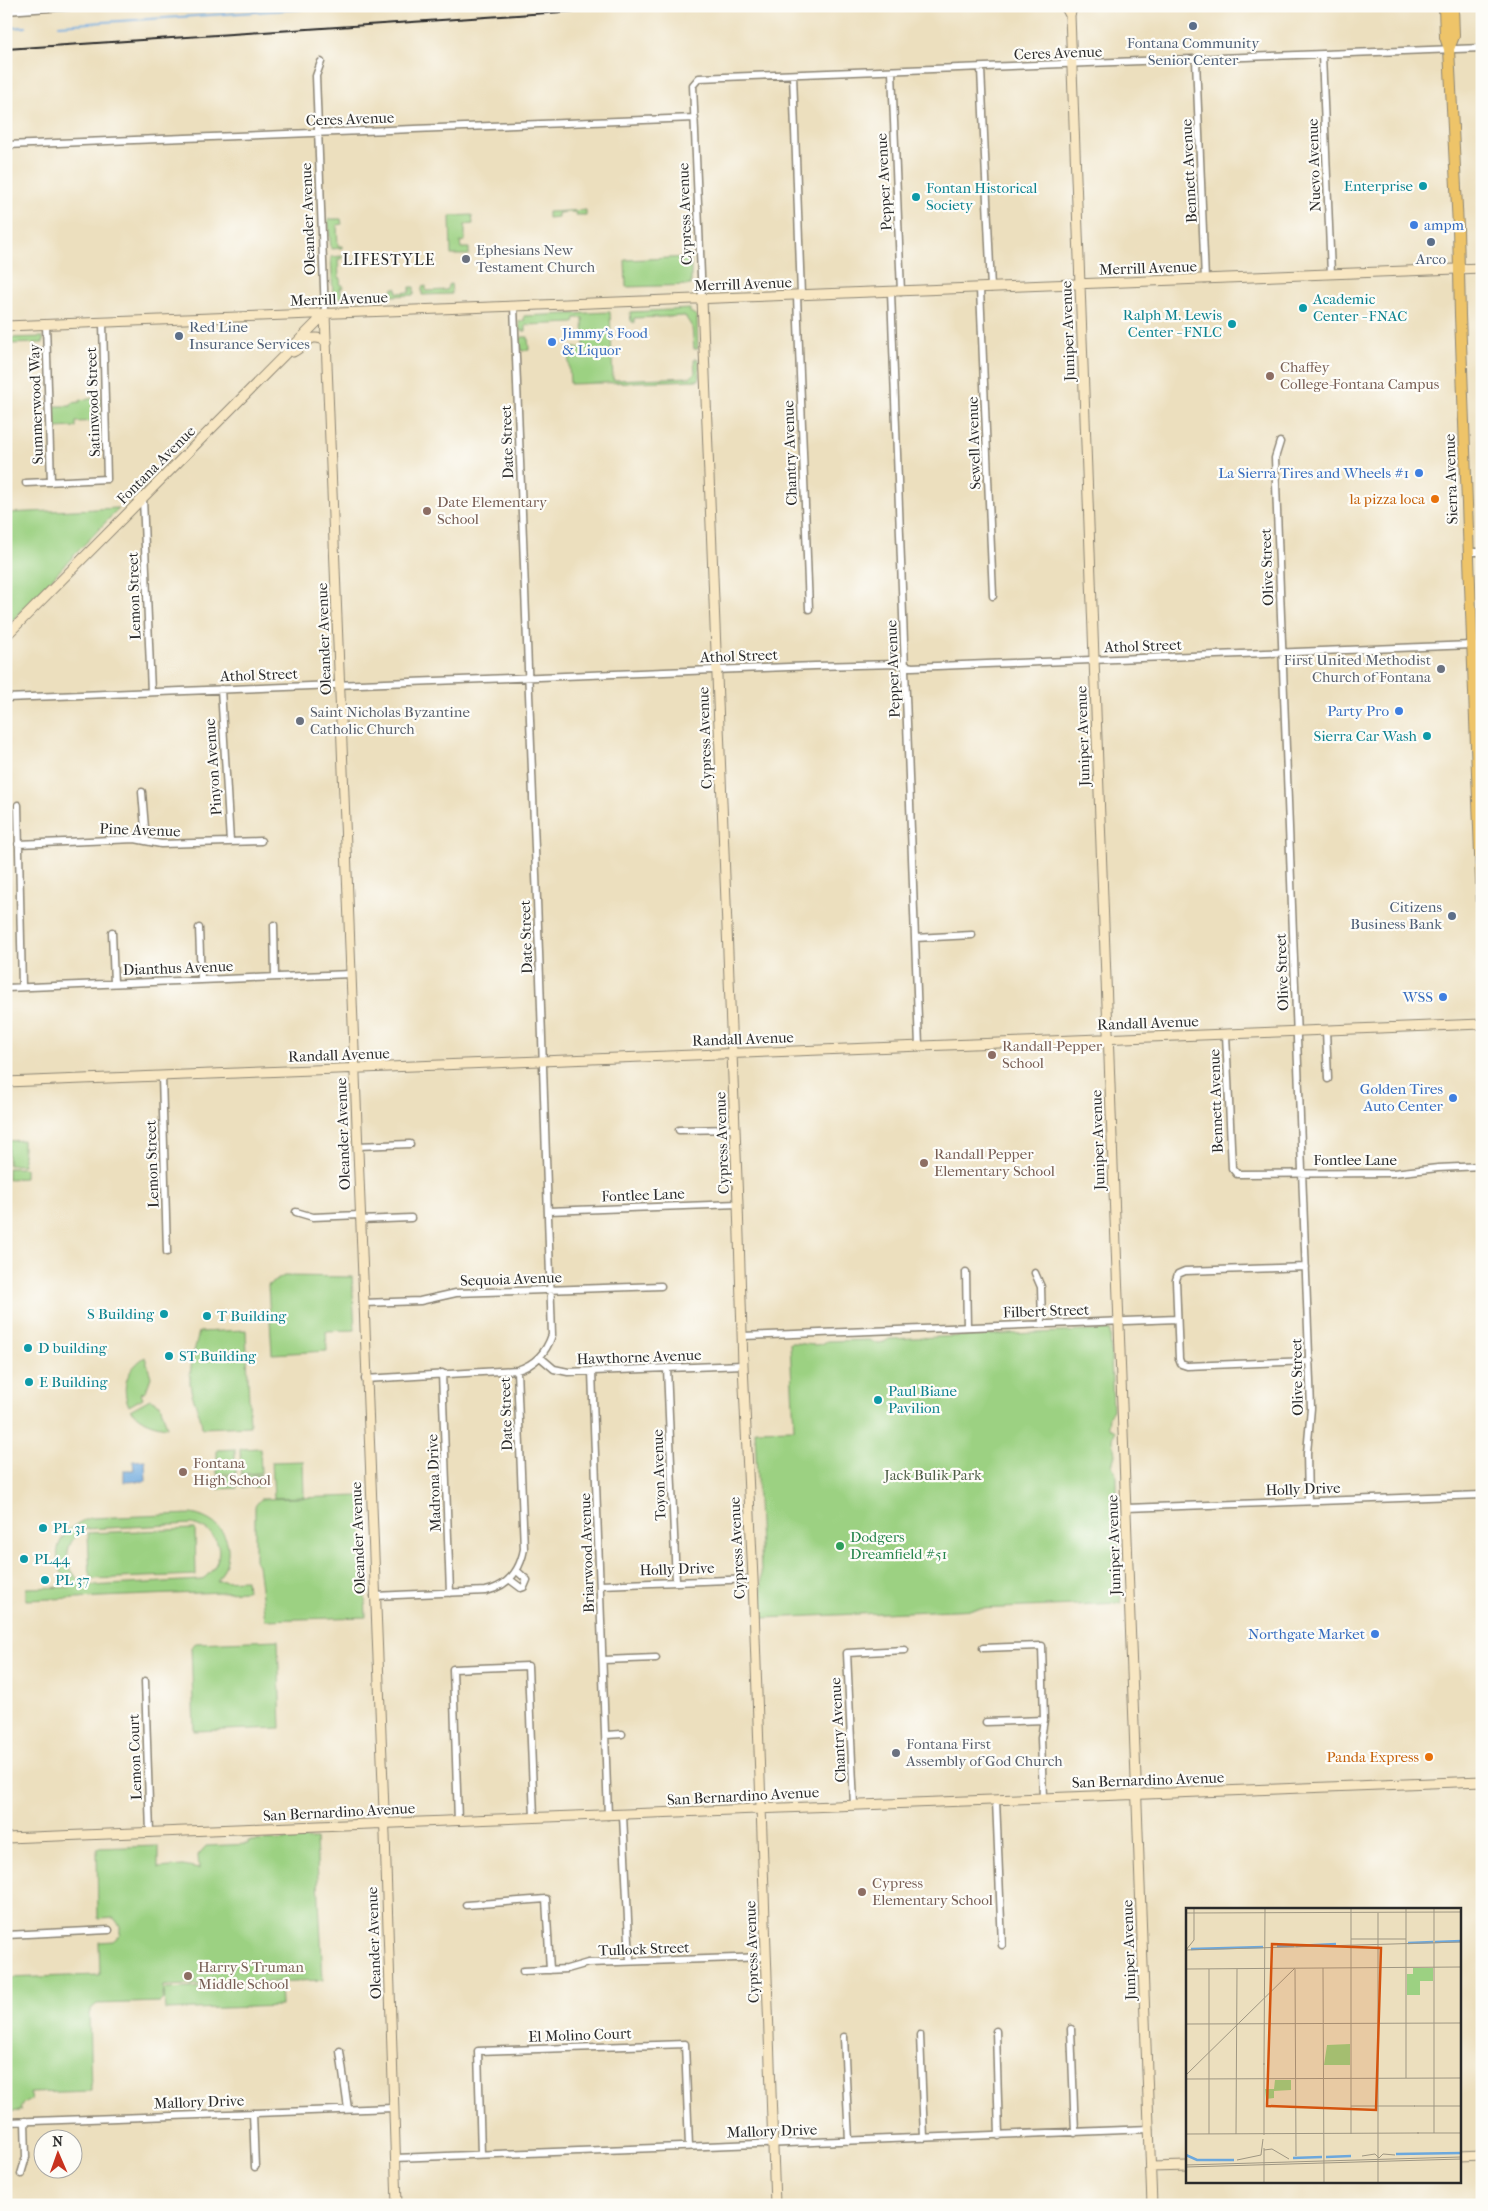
<svg xmlns="http://www.w3.org/2000/svg" width="1488" height="2211" font-family="'IM FELL French Canon',serif">
  <rect width="100%" height="100%" fill="#fdfcf7"/>
  <filter id="ink" filterUnits="userSpaceOnUse"><feTurbulence type="fractalNoise" baseFrequency=".02" numOctaves="2"/><feDisplacementMap in="SourceGraphic" scale="10" xChannelSelector="R" yChannelSelector="G"/><feConvolveMatrix kernelMatrix="1 2 1 2 8 2 1 2 1" color-interpolation-filters="sRGB"/></filter>
  <filter id="wash" filterUnits="userSpaceOnUse"><feTurbulence type="fractalNoise" baseFrequency=".0096" numOctaves="4" result="noise"/><feDisplacementMap in="SourceGraphic" scale="20" xChannelSelector="R" yChannelSelector="G"/><feGaussianBlur stdDeviation="1.12" result="paint"/><feColorMatrix in="noise" values="0 0 0 0 0 0 0 0 0 0 0 0 0 0 0 0 0 1.4 0 .05"/><feComposite in="paint" operator="in"/></filter>
  <g filter="url(#wash)">
    <rect width="100%" height="100%" fill="#ecdfbe"/>
    <path fill="#9cd182" stroke="#647e56" fill-rule="evenodd" d="M586,210v5h-10v-3l-18,1v4l-10,1v-6z
      M472,215l1,9 -8,1v16l-5,1 1,6h8v7h-18l-1,-39z
      M328,219h13l1,5 -5,1 1,21h4v2l-11,1z
      M342,256v3h-4l1,19h2l-1,7h3v3h-3l2,7 50,-2 1,-5h4v5l13,-1v-5h4v8l-78,3 -3,-2 -2,-39z
      M691,257v28l-65,2 -1,-27z
      M451,284l1,10 -30,1v-8l4,-1v5l21,-1 1,-5z
      M690,309v3l7,4 1,33h-4l-2,-22 -7,-11 -51,2v5l-3,-2 -1,-9z
      M610,312l3,68 78,-3 4,-5 -1,-13h5v21l-129,4 -2,-36h16l-1,-30h-8l-1,5 -48,2v6h-6l-1,-10h5v-5z
      M43,337v6l-37,1v-6z
      M522,337h6l1,13 -8,1 -1,-12z
      M97,398h4l-1,23 -24,1v5l-22,1v-22h17l1,-3 8,-1v-2z
      M119,508l-113,119v-114z
      M23,1140v25h-15v-24z
      M8,1168h17v10l-17,1z
      M284,1276l68,1 3,53 -29,1 1,20 -55,3 -4,-69z
      M246,1330l4,96 -48,2c-1,-14 -8,-25 -11,-38 -4,-18 4,-41 8,-58z
      M1110,1330l3,80 -4,5 -1,11 7,5 -2,9 2,15 -3,10 5,12v23l-4,4 1,12 4,3 3,84 -358,15 -8,-188 39,-1 -4,-86c13,-1 27,6 37,-2l42,-1c6,4 14,4 20,-1z
      M145,1357l6,20 -5,14 -5,2 2,5 -14,8c-9,-20 -1,-38 16,-49z
      M150,1399l10,5 7,23c-16,-2 -25,-6 -37,-17z
      M260,1448l1,25 -20,1 -1,-25z
      M235,1449v12h-18v-11z
      M303,1461l1,36 -30,1 -2,-36z
      M217,1462h19v12h-19z
      M242,1475h19v12h-19z
      M217,1476h19l1,12 -19,1z
      M361,1496l5,121 -101,3 -7,-55 -3,-4v-55l6,-7z
      M192,1514c37,8 46,38 25,67l29,-1 1,11 -221,9v-12l46,-1c-25,-26 -17,-58 18,-69zM192,1524c33,8 35,39 9,56l-109,6c-29,-9 -33,-43 -7,-57z
      M195,1529l1,46 -106,4 -2,-46z
      M278,1640l3,88 -87,3 -3,-84 5,-4z
      M316,1839l7,141 -159,6 -1,13 -3,3 -63,2 -5,4 -3,6 2,77 -61,2 2,6c-7,3 -10,5 -11,12l-15,1v-134l94,-3 -1,-33 14,-1 7,-6v-9l-6,-8 -16,1 -1,-71 61,-2v22l25,-2 16,3 -1,-14 8,-9 42,-2v-3z
      M280,1984l1,22 -116,4 -1,-21z"/>
    <path fill="#6ca8dd" stroke="#4c6a84" d="M145,1460l1,21 -22,1v-12h10l-1,-9z"/>
    <g fill="none" stroke-linecap="round" stroke-linejoin="round">
      <path stroke="#6ca8dd" stroke-width="2" d="M323,8l21,-2
        M59,25l243,-16
        M6,28l20,-1"/>
    </g>
  </g>
  <g filter="url(#ink)">
    <g fill="none" stroke-linecap="round" stroke-linejoin="round">
      <defs>
        <path id="street" d="M6,11l73,-5
          M1322,55l9,219
          M1196,60l9,220
          M321,62l-5,14 9,238
          M981,69l10,219
          M892,72l9,220
          M793,75l8,220
          M6,145l689,-27
          M980,289l13,307
          M891,292l28,754
          M797,296l12,313
          M702,299l-9,-214 6,-7 783,-30
          M46,325l5,157
          M1280,442l-5,16 36,950 -4,45 1,48
          M26,483l81,-4 -4,-156
          M143,498l8,194
          M1469,552h13
          M221,689l9,153
          M6,698l809,-32 83,-2 14,3 560,-22
          M142,792l4,48
          M18,805l4,182
          M18,844l117,-5 26,5 100,-3
          M274,925l1,52
          M199,928l2,52
          M112,932l2,51
          M915,938l57,-3
          M6,988l345,-14
          M1326,1030l2,49
          M1226,1034l6,134 5,6 156,-1 45,-5 44,-2
          M162,1076l5,176
          M679,1130l56,-1
          M357,1146l53,-2
          M548,1211l190,-7
          M296,1212l17,5 47,-2
          M360,1220l51,-2
          M1306,1267l-121,4 -7,3 -2,6 3,79 2,5 6,2 123,-5
          M966,1272l1,55
          M1035,1273l6,14 1,37
          M363,1303l57,-2 36,-8 205,-7
          M742,1336l435,-17
          M540,1357l14,12 14,3 175,-7
          M667,1368l9,214
          M592,1371l16,445
          M442,1373l8,220
          M365,1379l152,-9c18,-5 29,-17 35,-35l-12,-357 -26,-672
          M1126,1508l356,-13
          M509,1579l12,9 3,-1 3,-7 -10,-9
          M601,1585l152,-6
          M374,1596l112,-5c22,-5 34,-20 38,-42l-7,-179
          M983,1648l59,-2 2,74 -3,18 2,60
          M603,1660l53,-2
          M145,1681l5,152
          M986,1722l58,-2
          M606,1735l16,-1
          M996,1800l6,145
          M854,1805l-7,-152 58,-3
          M623,1815l7,146
          M458,1821l-5,-152 75,-3 6,151
          M466,1905l80,-6 4,71
          M6,1935l103,-5
          M523,1971l44,-2 21,-6 178,-6
          M1071,2029l4,104
          M996,2031l3,105
          M920,2035l4,103
          M844,2037l5,104
          M340,2051l8,58
          M253,2113l2,54
          M6,2122l387,-14
          M481,2154l-3,-103 207,-7 4,102
          M395,2158l755,-29
          M21,2174l5,-17 -1,-36"/>
        <path id="secondary" d="M1065,6l5,9
          M1073,6l-3,9 10,270 72,1920
          M702,299l36,905 5,161 10,214 22,626
          M325,314l60,1521 12,370
          M6,326l1476,-58
          M293,352c14,-7 17,-21 34,-10
          M6,636l319,-322
          M6,1082l1476,-58
          M6,1838l1476,-57
          M1459,2156l23,-1
          M1151,2167l36,-1"/>
        <path id="primary" d="M1444,6l1,31 4,12 9,178 2,88 22,593
          M1449,49l5,-13 -1,-30"/>
      </defs>
      <use href="#street" stroke="#8c8574" stroke-width="9"/>
      <use href="#secondary" stroke="#8c8574" stroke-width="11"/>
      <use href="#primary" stroke="#8c8574" stroke-width="12"/>
      <use href="#street" stroke="#fff" stroke-width="6"/>
      <use href="#secondary" stroke="#f8e7c3" stroke-width="9"/>
      <use href="#primary" stroke="#eec469" stroke-width="10"/>
      <path stroke="#2b2b2b" stroke-width="2" d="M6,49l646,-43"/>
    </g>
  </g>
  <g fill="#5c6f8a" stroke="#fdfcf7" stroke-width="2">
    <circle cx="1193" cy="26" r="5"/>
    <circle cx="1431" cy="242" r="5"/>
    <circle cx="179" cy="336" r="5"/>
    <circle cx="1452" cy="916" r="5"/>
  </g>
  <g fill="#0f9aa8" stroke="#fdfcf7" stroke-width="2">
    <circle cx="1423" cy="186" r="5"/>
    <circle cx="916" cy="197" r="5"/>
    <circle cx="1303" cy="308" r="5"/>
    <circle cx="1232" cy="324" r="5"/>
    <circle cx="1427" cy="736" r="5"/>
    <circle cx="164" cy="1314" r="5"/>
    <circle cx="207" cy="1316" r="5"/>
    <circle cx="28" cy="1348" r="5"/>
    <circle cx="169" cy="1356" r="5"/>
    <circle cx="29" cy="1382" r="5"/>
    <circle cx="878" cy="1400" r="5"/>
    <circle cx="43" cy="1528" r="5"/>
    <circle cx="24" cy="1559" r="5"/>
    <circle cx="45" cy="1580" r="5"/>
  </g>
  <g fill="#3f7fe0" stroke="#fdfcf7" stroke-width="2">
    <circle cx="1414" cy="225" r="5"/>
    <circle cx="552" cy="342" r="5"/>
    <circle cx="1419" cy="473" r="5"/>
    <circle cx="1399" cy="711" r="5"/>
    <circle cx="1443" cy="997" r="5"/>
    <circle cx="1453" cy="1098" r="5"/>
    <circle cx="1375" cy="1634" r="5"/>
  </g>
  <g fill="#6b7280" stroke="#fdfcf7" stroke-width="2">
    <circle cx="466" cy="259" r="5"/>
    <circle cx="1441" cy="669" r="5"/>
    <circle cx="300" cy="721" r="5"/>
    <circle cx="896" cy="1753" r="5"/>
  </g>
  <g fill="#8d6e63" stroke="#fdfcf7" stroke-width="2">
    <circle cx="1270" cy="376" r="5"/>
    <circle cx="427" cy="511" r="5"/>
    <circle cx="992" cy="1055" r="5"/>
    <circle cx="924" cy="1163" r="5"/>
    <circle cx="183" cy="1472" r="5"/>
    <circle cx="862" cy="1892" r="5"/>
    <circle cx="188" cy="1976" r="5"/>
  </g>
  <g fill="#e8710a" stroke="#fdfcf7" stroke-width="2">
    <circle cx="1435" cy="499" r="5"/>
    <circle cx="1429" cy="1757" r="5"/>
  </g>
  <circle fill="#2e9e5b" stroke="#fdfcf7" stroke-width="2" cx="840" cy="1546" r="5"/>
  <g text-anchor="middle" dominant-baseline="central" stroke-width="4.5" stroke-linejoin="round" paint-order="stroke">
    <g font-size="15" fill="#4e5e75" stroke="#fdfcf7">
      <text x="1193" y="43">Fontana Community<tspan x="1193" dy="17">Senior Center</tspan></text>
      <text x="1431" y="259">Arco</text>
      <text x="189" y="327" text-anchor="start">Red Line<tspan x="189" dy="17">Insurance Services</tspan></text>
      <text x="1442" y="907" text-anchor="end">Citizens<tspan x="1442" dy="17">Business Bank</tspan></text>
    </g>
    <g font-size="15" fill="#2b2b2b" stroke="#fdfcf7">
      <text transform="translate(1058 53) rotate(-2)">Ceres Avenue</text>
      <text transform="translate(350 119) rotate(-2)">Ceres Avenue</text>
      <text transform="translate(1314 165) rotate(-92)">Nuevo Avenue</text>
      <text transform="translate(1189 171) rotate(-93)">Bennett Avenue</text>
      <text transform="translate(884 182) rotate(-93)">Pepper Avenue</text>
      <text transform="translate(685 214) rotate(-92)">Cypress Avenue</text>
      <text transform="translate(308 219) rotate(-92)">Oleander Avenue</text>
      <text transform="translate(1148 268) rotate(-2)">Merrill Avenue</text>
      <text transform="translate(743 284) rotate(-2)">Merrill Avenue</text>
      <text transform="translate(339 299) rotate(-2)">Merrill Avenue</text>
      <text transform="translate(1068 331) rotate(-92)">Juniper Avenue</text>
      <text transform="translate(93 402) rotate(-92)">Satinwood Street</text>
      <text transform="translate(36 404) rotate(-92)">Summerwood Way</text>
      <text transform="translate(507 442) rotate(-92)">Date Street</text>
      <text transform="translate(974 443) rotate(-92)">Sewell Avenue</text>
      <text transform="translate(790 453) rotate(-92)">Chantry Avenue</text>
      <text transform="translate(156 465) rotate(-45)">Fontana Avenue</text>
      <text transform="translate(1451 479) rotate(-92)">Sierra Avenue</text>
      <text transform="translate(1267 567) rotate(-92)">Olive Street</text>
      <text transform="translate(134 596) rotate(-92)">Lemon Street</text>
      <text transform="translate(324 639) rotate(-92)">Oleander Avenue</text>
      <text transform="translate(1143 646) rotate(-2)">Athol Street</text>
      <text transform="translate(739 656) rotate(-2)">Athol Street</text>
      <text transform="translate(893 669) rotate(-92)">Pepper Avenue</text>
      <text transform="translate(259 675) rotate(-2)">Athol Street</text>
      <text transform="translate(1083 736) rotate(-92)">Juniper Avenue</text>
      <text transform="translate(705 738) rotate(-92)">Cypress Avenue</text>
      <text transform="translate(213 767) rotate(-94)">Pinyon Avenue</text>
      <text transform="translate(140 830) rotate(2)">Pine Avenue</text>
      <text transform="translate(526 937) rotate(-92)">Date Street</text>
      <text transform="translate(178 968) rotate(-2)">Dianthus Avenue</text>
      <text transform="translate(1282 972) rotate(-92)">Olive Street</text>
      <text transform="translate(1148 1023) rotate(-2)">Randall Avenue</text>
      <text transform="translate(743 1039) rotate(-2)">Randall Avenue</text>
      <text transform="translate(339 1055) rotate(-2)">Randall Avenue</text>
      <text transform="translate(1216 1101) rotate(-92)">Bennett Avenue</text>
      <text transform="translate(343 1134) rotate(-92)">Oleander Avenue</text>
      <text transform="translate(1098 1140) rotate(-92)">Juniper Avenue</text>
      <text transform="translate(722 1143) rotate(-92)">Cypress Avenue</text>
      <text x="1355" y="1160">Fontlee Lane</text>
      <text transform="translate(152 1164) rotate(-92)">Lemon Street</text>
      <text transform="translate(643 1195) rotate(-2)">Fontlee Lane</text>
      <text transform="translate(511 1279) rotate(-2)">Sequoia Avenue</text>
      <text transform="translate(1046 1311) rotate(-2)">Filbert Street</text>
      <text transform="translate(639 1357) rotate(-2)">Hawthorne Avenue</text>
      <text transform="translate(1297 1377) rotate(-91)">Olive Street</text>
      <text transform="translate(506 1414) rotate(-92)">Date Street</text>
      <text transform="translate(659 1475) rotate(-92)">Toyon Avenue</text>
      <text transform="translate(434 1483) rotate(-92)">Madrona Drive</text>
      <text transform="translate(1303 1489) rotate(-2)">Holly Drive</text>
      <text transform="translate(358 1538) rotate(-92)">Oleander Avenue</text>
      <text transform="translate(1114 1545) rotate(-92)">Juniper Avenue</text>
      <text transform="translate(737 1548) rotate(-93)">Cypress Avenue</text>
      <text transform="translate(587 1553) rotate(-92)">Briarwood Avenue</text>
      <text transform="translate(677 1569) rotate(-2)">Holly Drive</text>
      <text transform="translate(838 1730) rotate(-93)">Chantry Avenue</text>
      <text transform="translate(135 1757) rotate(-92)">Lemon Court</text>
      <text transform="translate(1148 1780) rotate(-2)">San Bernardino Avenue</text>
      <text transform="translate(743 1796) rotate(-3)">San Bernardino Avenue</text>
      <text transform="translate(339 1812) rotate(-3)">San Bernardino Avenue</text>
      <text transform="translate(374 1943) rotate(-92)">Oleander Avenue</text>
      <text transform="translate(644 1949) rotate(-2)">Tullock Street</text>
      <text transform="translate(1129 1950) rotate(-92)">Juniper Avenue</text>
      <text transform="translate(752 1952) rotate(-92)">Cypress Avenue</text>
      <text transform="translate(580 2035) rotate(-2)">El Molino Court</text>
      <text transform="translate(199 2102) rotate(-2)">Mallory Drive</text>
      <text transform="translate(772 2131) rotate(-2)">Mallory Drive</text>
    </g>
    <g font-size="15" fill="#0d838f" stroke="#fdfcf7" text-anchor="start">
      <text x="1413" y="186" text-anchor="end">Enterprise</text>
      <text x="926" y="188">Fontan Historical<tspan x="926" dy="17">Society</tspan></text>
      <text x="1313" y="299">Academic<tspan x="1313" dy="17">Center - FNAC</tspan></text>
      <text x="1222" y="315" text-anchor="end">Ralph M. Lewis<tspan x="1222" dy="17">Center - FNLC</tspan></text>
      <text x="1417" y="736" text-anchor="end">Sierra Car Wash</text>
      <text x="154" y="1314" text-anchor="end">S Building</text>
      <text x="217" y="1316">T Building</text>
      <text x="38" y="1348">D building</text>
      <text x="179" y="1356">ST Building</text>
      <text x="39" y="1382">E Building</text>
      <text x="888" y="1391">Paul Biane<tspan x="888" dy="17">Pavilion</tspan></text>
      <text x="53" y="1528">PL 31</text>
      <text x="34" y="1559">PL44</text>
      <text x="55" y="1580">PL 37</text>
    </g>
    <g font-size="15" fill="#366cbe" stroke="#fdfcf7" text-anchor="end">
      <text x="1424" y="225" text-anchor="start">ampm</text>
      <text x="562" y="333" text-anchor="start">Jimmy's Food<tspan x="562" dy="17">&amp; Liquor</tspan></text>
      <text x="1409" y="473">La Sierra Tires and Wheels #1</text>
      <text x="1389" y="711">Party Pro</text>
      <text x="1433" y="997">WSS</text>
      <text x="1443" y="1089">Golden Tires<tspan x="1443" dy="17">Auto Center</tspan></text>
      <text x="1365" y="1634">Northgate Market</text>
    </g>
    <g font-size="15" fill="#5b616d" stroke="#fdfcf7" text-anchor="start">
      <text x="476" y="250">Ephesians New<tspan x="476" dy="17">Testament Church</tspan></text>
      <text x="1431" y="660" text-anchor="end">First United Methodist<tspan x="1431" dy="17">Church of Fontana</tspan></text>
      <text x="310" y="712">Saint Nicholas Byzantine<tspan x="310" dy="17">Catholic Church</tspan></text>
      <text x="906" y="1744">Fontana First<tspan x="906" dy="17">Assembly of God Church</tspan></text>
    </g>
    <g font-size="15" fill="#785e54" stroke="#fdfcf7" text-anchor="start">
      <text x="1280" y="367">Chaffey<tspan x="1280" dy="17">College-Fontana Campus</tspan></text>
      <text x="437" y="502">Date Elementary<tspan x="437" dy="17">School</tspan></text>
      <text x="1002" y="1046">Randall-Pepper<tspan x="1002" dy="17">School</tspan></text>
      <text x="934" y="1154">Randall Pepper<tspan x="934" dy="17">Elementary School</tspan></text>
      <text x="193" y="1463">Fontana<tspan x="193" dy="17">High School</tspan></text>
      <text x="872" y="1883">Cypress<tspan x="872" dy="17">Elementary School</tspan></text>
      <text x="198" y="1967">Harry S Truman<tspan x="198" dy="17">Middle School</tspan></text>
    </g>
    <g font-size="15" fill="#c56008" stroke="#fdfcf7" text-anchor="end">
      <text x="1425" y="499">la pizza loca</text>
      <text x="1419" y="1757">Panda Express</text>
    </g>
    <g font-size="15" fill="#4d5d45" stroke="#fdfcf7">
      <text x="933" y="1475">Jack Bulik Park</text>
    </g>
    <g font-size="15" fill="#27864d" stroke="#fdfcf7" text-anchor="start">
      <text x="850" y="1537">Dodgers<tspan x="850" dy="17">Dreamfield #51</tspan></text>
    </g>
    <g font-size="16" letter-spacing="1" fill="#2b2b2b" stroke="#fdfcf7">
      <text x="389" y="259">LIFESTYLE</text>
    </g>
  </g>
  <g transform="translate(1186 1908)">
    <rect width="275" height="275" fill="#ecdfbe"/>
    <path d="M227,60h20v13h-13v14h-13v-21h6zM164,136v21h-26l3,-20zM89,172h16v10l-17,1v7l-8,1 -1,-10h9z" fill="#9cd182"/>
    <path fill="none" stroke="#6ca8dd" stroke-width="2.5" d="M249,34l26,-1M222,35l25,-1M91,38h17M110,38l40,-2M5,41l72,-2M210,246l65,-1M0,247l11,5h37M140,249l25,-1M107,250l29,-1"/>
    <path fill="none" stroke="#9f9783" stroke-width="1" d="M165,0v226M220,0v170M248,0v225M0,5l275,-1M165,31h55M0,42l275,-8M0,42l8,-10v-32M137,60l1,215M0,61l275,-2M109,61l1,187M0,116l275,-1M78,157l1,-157M0,167l109,-107M0,171l275,-1M165,198h64M228,198h47M231,225h44M0,226l233,-1M23,226v-165M50,226l1,-165M78,227v-72M78,242l8,-1 17,10M176,248l13,-2 4,4M193,250l4,-4 12,1M51,252l24,-5 2,-16M0,257l275,-8M0,259l275,-8M78,275v-35M192,275v-270"/>
    <path fill="#d5540f" fill-opacity="0.15" stroke="#d5540f" stroke-width="2.5" d="M86,36l109,4 -5,162 -109,-4z"/>
    <rect width="275" height="275" fill="none" stroke="#2b2b2b" stroke-width="2.5"/>
  </g>
  <rect width="1488" height="2211" fill="none" stroke="#fdfcf7" stroke-width="25"/>
  <g transform="translate(58 2154) rotate(358)"><circle r="24" fill="#fdfcf7" stroke="#a9a8a5"/>
  <path d="M0-4L9 19L0 12L-9 19Z" fill="#c8321e"/>
  <text y="-8" font-size="14" font-weight="bold" text-anchor="middle" fill="#2b2b2b">N</text>
  </g>
</svg>
